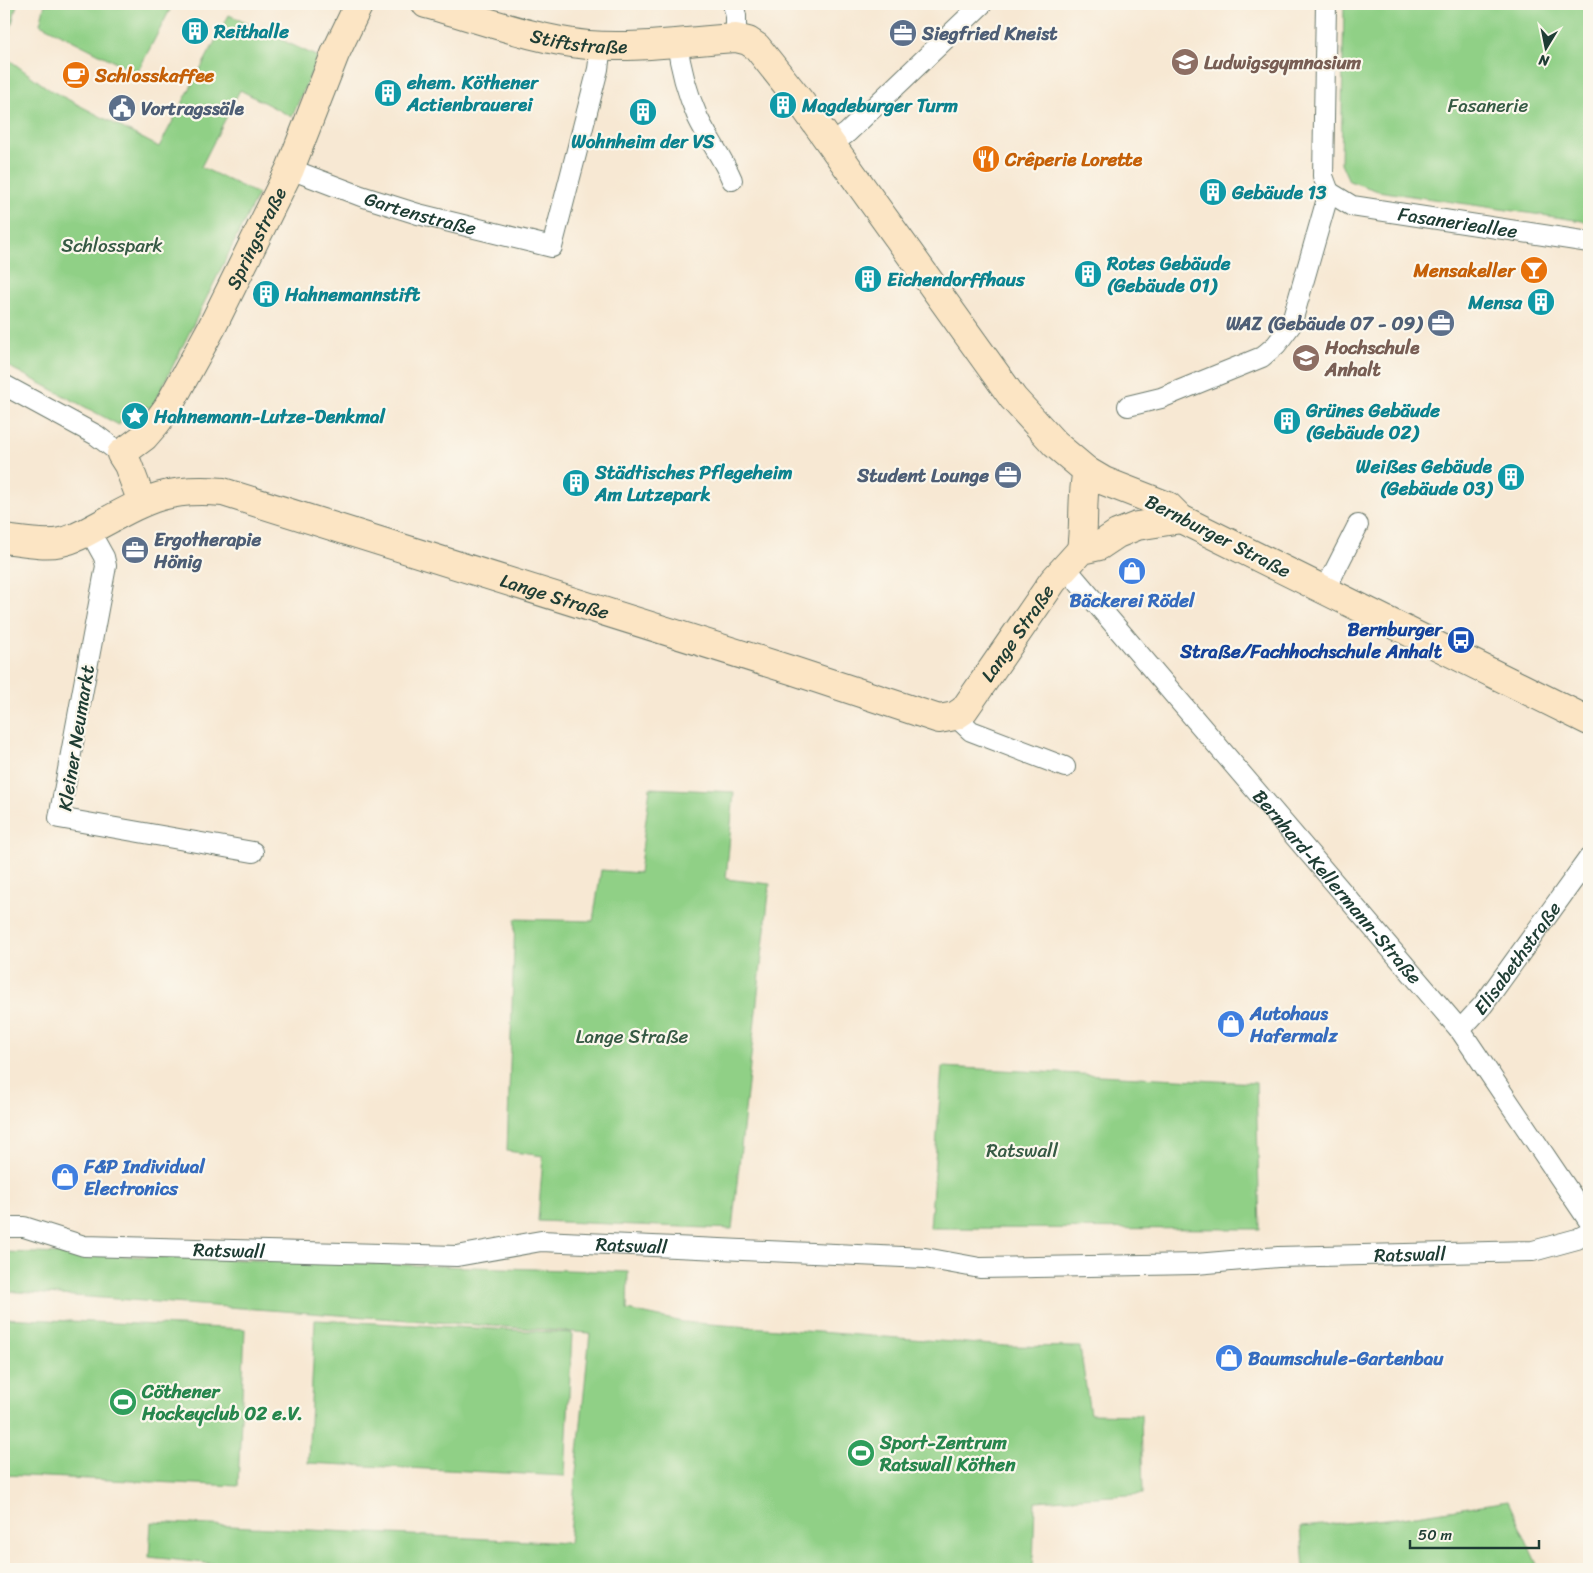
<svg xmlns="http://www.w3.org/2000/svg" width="1593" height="1573" font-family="Sriracha,sans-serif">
  <rect width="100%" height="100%" fill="#fbf7ec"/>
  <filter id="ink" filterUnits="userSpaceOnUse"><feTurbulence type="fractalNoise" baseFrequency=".02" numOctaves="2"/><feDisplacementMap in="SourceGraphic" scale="10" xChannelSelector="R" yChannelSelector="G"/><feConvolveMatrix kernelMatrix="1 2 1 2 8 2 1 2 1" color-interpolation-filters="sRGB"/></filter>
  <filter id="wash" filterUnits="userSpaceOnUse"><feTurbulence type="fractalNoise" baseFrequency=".0096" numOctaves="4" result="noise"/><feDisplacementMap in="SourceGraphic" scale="20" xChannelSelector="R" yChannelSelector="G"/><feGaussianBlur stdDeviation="1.12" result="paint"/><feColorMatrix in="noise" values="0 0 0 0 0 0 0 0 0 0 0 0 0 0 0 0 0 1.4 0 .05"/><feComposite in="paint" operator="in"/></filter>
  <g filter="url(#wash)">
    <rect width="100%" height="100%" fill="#f7e8d3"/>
    <path fill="#90d086" stroke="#58865d" d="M4,4h13l-13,51z
      M45,4h128l-36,69 -97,-49z
      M1344,4h245v218l-211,-31 -29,-10 -8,-18z
      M229,15l89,42 -26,60 -52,-27 -39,77 57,27 -106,214c-21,-4 -24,-1 -33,17l-115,-61v-308l46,34 109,57z
      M650,788l84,4 -8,87 44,5 -38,345 -194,-8 5,-65 -36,-5 8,-232 78,2 8,-51 38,3z
      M942,1067l314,16 4,146 -330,-1z
      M4,1252l624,20 -1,38 56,12 323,24 74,1 10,67 51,1 2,79 -108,7 -2,68h-791v-2l-93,-10 2,-35 418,21 21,-210 -586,-42z
      M4,1318l241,11 -7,157 -234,-11z
      M315,1320l257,13 -7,143 -257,-13z
      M1508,1501l31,68h-235l-3,-42 96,-9z"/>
  </g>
  <g filter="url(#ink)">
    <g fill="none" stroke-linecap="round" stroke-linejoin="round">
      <defs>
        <g id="minor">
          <path d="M733,4l3,12v22"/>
          <path d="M1326,4l-3,172 6,16"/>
          <path d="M677,42c3,25 11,53 21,76 10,21 25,40 34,62"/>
          <path d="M830,145l17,-12 135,-129"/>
          <path id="s1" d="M290,169l71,27 57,18 134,33 46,-178 3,-23"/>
          <path id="s2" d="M1329,192l23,14 237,36"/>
          <path d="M4,385l92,50 25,19"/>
          <path d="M1128,406l33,-8 101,-41 14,-12 15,-20 38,-133"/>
          <path d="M89,530l15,27 2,9 -47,252 194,34"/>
          <path id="s3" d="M1065,567l395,463 129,191"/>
          <path d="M1325,590l33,-65"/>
          <path d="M955,716l16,15 94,36"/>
          <path id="s4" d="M1460,1030l23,-25 106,-147"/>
          <path id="s5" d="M4,1227h20l60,19 373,10 84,-15 384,17 55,10 216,-4 82,-7 255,-6 44,-12 12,-6"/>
        </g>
        <g id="secondary">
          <path id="s6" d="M426,4c52,14 109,36 162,41 48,4 99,-4 148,-7l12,3 9,6 46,58 210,293 42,46 32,27 17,10 64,25 13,13 408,202"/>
          <path id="s7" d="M142,502l-14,-37 -7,-11 23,-17 13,-15 11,-15 44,-80 78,-158 45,-115 24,-50"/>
          <path id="s8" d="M4,539c18,2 39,7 57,3 15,-3 29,-12 42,-19 46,-25 67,-36 120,-31l568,178 148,49 16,-3 9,-6 89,-129 28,-31 18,-4 18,-12 20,-8 44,-7"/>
          <path d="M1081,550c4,-27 0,-53 6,-79"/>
        </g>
      </defs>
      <use href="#minor" stroke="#6b796c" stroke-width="22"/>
      <use href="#secondary" stroke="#6b796c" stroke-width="30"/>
      <use href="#minor" stroke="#fff" stroke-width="20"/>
      <use href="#secondary" stroke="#fce5c4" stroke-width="28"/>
    </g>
  </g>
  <defs>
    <symbol id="building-disc" viewBox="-11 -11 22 22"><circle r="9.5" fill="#0f9aa8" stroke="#fbf7ec"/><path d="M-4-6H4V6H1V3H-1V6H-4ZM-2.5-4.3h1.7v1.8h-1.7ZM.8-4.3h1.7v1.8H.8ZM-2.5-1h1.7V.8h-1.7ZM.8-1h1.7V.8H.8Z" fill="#fff"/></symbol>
    <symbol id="office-disc" viewBox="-11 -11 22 22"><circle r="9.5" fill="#5c6f8a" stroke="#fbf7ec"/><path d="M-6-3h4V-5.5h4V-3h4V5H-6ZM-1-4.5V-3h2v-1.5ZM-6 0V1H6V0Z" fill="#fff"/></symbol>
    <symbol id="school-disc" viewBox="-11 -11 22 22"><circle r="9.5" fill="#8d6e63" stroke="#fbf7ec"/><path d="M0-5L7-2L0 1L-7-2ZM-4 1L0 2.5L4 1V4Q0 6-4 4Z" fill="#fff"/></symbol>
    <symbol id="cafe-disc" viewBox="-11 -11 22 22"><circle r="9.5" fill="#e8710a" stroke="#fbf7ec"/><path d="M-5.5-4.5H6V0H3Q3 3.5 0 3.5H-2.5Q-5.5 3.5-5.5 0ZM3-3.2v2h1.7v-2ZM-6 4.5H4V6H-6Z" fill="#fff"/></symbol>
    <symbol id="civic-disc" viewBox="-11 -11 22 22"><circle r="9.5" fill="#5c6f8a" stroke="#fbf7ec"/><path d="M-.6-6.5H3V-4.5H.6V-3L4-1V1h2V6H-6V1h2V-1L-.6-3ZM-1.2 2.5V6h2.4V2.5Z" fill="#fff"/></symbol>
    <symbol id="restaurant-disc" viewBox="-11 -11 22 22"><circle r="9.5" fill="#e8710a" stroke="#fbf7ec"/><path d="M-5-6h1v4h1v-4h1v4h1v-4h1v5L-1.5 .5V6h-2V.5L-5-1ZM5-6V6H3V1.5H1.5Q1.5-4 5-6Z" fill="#fff"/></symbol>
    <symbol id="bar-disc" viewBox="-11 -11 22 22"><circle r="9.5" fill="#e8710a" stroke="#fbf7ec"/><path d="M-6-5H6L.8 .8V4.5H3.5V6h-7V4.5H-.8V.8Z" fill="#fff"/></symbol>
    <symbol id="university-disc" viewBox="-11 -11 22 22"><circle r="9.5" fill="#8d6e63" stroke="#fbf7ec"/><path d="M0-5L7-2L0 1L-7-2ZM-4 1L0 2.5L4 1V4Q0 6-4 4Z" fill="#fff"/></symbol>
    <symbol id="sight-disc" viewBox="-11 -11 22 22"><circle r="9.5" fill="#0f9aa8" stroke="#fbf7ec"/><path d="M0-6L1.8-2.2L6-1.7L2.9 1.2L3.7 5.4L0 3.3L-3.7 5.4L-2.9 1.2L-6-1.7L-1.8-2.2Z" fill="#fff"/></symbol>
    <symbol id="shop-disc" viewBox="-11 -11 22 22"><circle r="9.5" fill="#3f7fe0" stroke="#fbf7ec"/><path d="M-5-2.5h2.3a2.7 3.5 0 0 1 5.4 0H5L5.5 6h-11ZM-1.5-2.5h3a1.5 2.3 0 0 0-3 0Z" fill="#fff"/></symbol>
    <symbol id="bus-disc" viewBox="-11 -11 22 22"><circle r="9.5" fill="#1a4fb4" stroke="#fbf7ec"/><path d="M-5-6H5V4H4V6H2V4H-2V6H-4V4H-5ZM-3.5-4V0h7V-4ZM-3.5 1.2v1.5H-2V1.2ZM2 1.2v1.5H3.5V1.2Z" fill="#fff"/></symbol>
    <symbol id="stadium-disc" viewBox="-11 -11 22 22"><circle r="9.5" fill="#2e9e5b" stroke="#fbf7ec"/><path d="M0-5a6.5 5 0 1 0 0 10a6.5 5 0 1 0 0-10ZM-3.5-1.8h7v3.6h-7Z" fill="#fff"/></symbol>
  </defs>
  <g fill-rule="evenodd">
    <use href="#building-disc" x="179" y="15" width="32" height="32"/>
    <use href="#office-disc" x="887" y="17" width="32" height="32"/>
    <use href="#school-disc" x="1169" y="46" width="32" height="32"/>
    <use href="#cafe-disc" x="60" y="59" width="32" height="32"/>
    <use href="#building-disc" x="372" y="77" width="32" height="32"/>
    <use href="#building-disc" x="767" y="89" width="32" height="32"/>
    <use href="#civic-disc" x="106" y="92" width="32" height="32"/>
    <use href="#building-disc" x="627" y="96" width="32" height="32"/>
    <use href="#restaurant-disc" x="970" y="143" width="32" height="32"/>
    <use href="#building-disc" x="1197" y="176" width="32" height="32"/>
    <use href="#bar-disc" x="1518" y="254" width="32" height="32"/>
    <use href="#building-disc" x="1072" y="258" width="32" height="32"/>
    <use href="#building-disc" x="852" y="263" width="32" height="32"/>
    <use href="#building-disc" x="250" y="278" width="32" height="32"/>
    <use href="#building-disc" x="1525" y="286" width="32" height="32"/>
    <use href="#office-disc" x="1425" y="307" width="32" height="32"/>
    <use href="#university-disc" x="1290" y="342" width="32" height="32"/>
    <use href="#sight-disc" x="119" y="400" width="32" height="32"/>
    <use href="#building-disc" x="1271" y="405" width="32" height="32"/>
    <use href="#office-disc" x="992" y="459" width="32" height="32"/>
    <use href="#building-disc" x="1495" y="461" width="32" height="32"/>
    <use href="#building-disc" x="560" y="467" width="32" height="32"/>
    <use href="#office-disc" x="119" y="534" width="32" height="32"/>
    <use href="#shop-disc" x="1116" y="555" width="32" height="32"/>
    <use href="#bus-disc" x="1445" y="624" width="32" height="32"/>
    <use href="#shop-disc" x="1215" y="1008" width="32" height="32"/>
    <use href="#shop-disc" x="49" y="1161" width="32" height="32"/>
    <use href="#shop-disc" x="1213" y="1342" width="32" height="32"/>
    <use href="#stadium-disc" x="107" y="1386" width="32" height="32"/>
    <use href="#stadium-disc" x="845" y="1437" width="32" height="32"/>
  </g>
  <g text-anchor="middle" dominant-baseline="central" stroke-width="4.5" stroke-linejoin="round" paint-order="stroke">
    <g font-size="19" font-weight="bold" fill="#0d838f" stroke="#fbf7ec" text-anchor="start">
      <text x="214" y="31">Reithalle</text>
      <text x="407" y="82">ehem. Köthener<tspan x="407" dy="22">Actienbrauerei</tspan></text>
      <text x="802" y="105">Magdeburger Turm</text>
      <text x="643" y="141" text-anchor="middle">Wohnheim der VS</text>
      <text x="1232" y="192">Gebäude 13</text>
      <text x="1107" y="263">Rotes Gebäude<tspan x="1107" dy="22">(Gebäude 01)</tspan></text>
      <text x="887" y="279">Eichendorffhaus</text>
      <text x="285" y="294">Hahnemannstift</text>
      <text x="1522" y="302" text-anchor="end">Mensa</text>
      <text x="1306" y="410">Grünes Gebäude<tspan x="1306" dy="22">(Gebäude 02)</tspan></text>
      <text x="154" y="416">Hahnemann-Lutze-Denkmal</text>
      <text x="1492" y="466" text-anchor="end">Weißes Gebäude<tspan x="1492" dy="22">(Gebäude 03)</tspan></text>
      <text x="595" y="472">Städtisches Pflegeheim<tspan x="595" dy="22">Am Lutzepark</tspan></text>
    </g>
    <g font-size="19" font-weight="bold" fill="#4e5e75" stroke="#fbf7ec" text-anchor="start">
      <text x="922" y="33">Siegfried Kneist</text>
      <text x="141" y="108">Vortragssäle</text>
      <text x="1422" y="323" text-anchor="end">WAZ (Gebäude 07 - 09)</text>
      <text x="989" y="475" text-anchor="end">Student Lounge</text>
      <text x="154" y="539">Ergotherapie<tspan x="154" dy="22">Hönig</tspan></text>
    </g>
    <g font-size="19" fill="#1f3d34" stroke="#fbf7ec">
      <text stroke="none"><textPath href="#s6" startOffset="158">Stiftstraße</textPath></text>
      <text stroke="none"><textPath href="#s1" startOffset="138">Gartenstraße</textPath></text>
      <text stroke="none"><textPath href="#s2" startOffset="134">Fasanerieallee</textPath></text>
      <text stroke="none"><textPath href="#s7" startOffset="310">Springstraße</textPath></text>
      <text transform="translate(1218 536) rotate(27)">Bernburger Straße</text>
      <text stroke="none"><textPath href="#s8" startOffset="578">Lange Straße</textPath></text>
      <text stroke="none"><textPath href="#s8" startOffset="1102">Lange Straße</textPath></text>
      <text transform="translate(76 738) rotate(-81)">Kleiner Neumarkt</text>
      <text stroke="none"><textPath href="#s3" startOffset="420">Bernhard-Kellermann-Straße</textPath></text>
      <text stroke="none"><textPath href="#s4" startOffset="92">Elisabethstraße</textPath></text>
      <text stroke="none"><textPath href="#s5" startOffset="632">Ratswall</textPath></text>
      <text stroke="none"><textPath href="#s5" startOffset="228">Ratswall</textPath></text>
      <text stroke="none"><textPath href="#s5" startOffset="1412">Ratswall</textPath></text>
    </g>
    <g font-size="19" font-weight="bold" fill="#785e54" stroke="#fbf7ec" text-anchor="start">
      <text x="1204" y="62">Ludwigsgymnasium</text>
      <text x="1325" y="347">Hochschule<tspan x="1325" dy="22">Anhalt</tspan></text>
    </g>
    <g font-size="19" font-weight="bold" fill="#c56008" stroke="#fbf7ec" text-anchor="start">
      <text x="95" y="75">Schlosskaffee</text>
      <text x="1005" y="159">Crêperie Lorette</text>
      <text x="1515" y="270" text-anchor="end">Mensakeller</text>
    </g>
    <g font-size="19" fill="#365a44" stroke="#fbf7ec">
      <text x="1488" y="105">Fasanerie</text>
      <text x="112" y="245">Schlosspark</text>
      <text x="632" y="1036">Lange Straße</text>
      <text x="1022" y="1150">Ratswall</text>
    </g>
    <g font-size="19" font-weight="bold" fill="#366cbe" stroke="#fbf7ec" text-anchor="start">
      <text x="1132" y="600" text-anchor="middle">Bäckerei Rödel</text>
      <text x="1250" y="1013">Autohaus<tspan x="1250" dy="22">Hafermalz</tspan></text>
      <text x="84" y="1166">F&amp;P Individual<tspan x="84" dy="22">Electronics</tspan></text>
      <text x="1248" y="1358">Baumschule-Gartenbau</text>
    </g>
    <g font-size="19" font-weight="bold" fill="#164399" stroke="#fbf7ec" text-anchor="end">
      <text x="1442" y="629">Bernburger<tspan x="1442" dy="22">Straße/Fachhochschule Anhalt</tspan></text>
    </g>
    <g font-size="19" font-weight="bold" fill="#27864d" stroke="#fbf7ec" text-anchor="start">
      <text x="142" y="1391">Cöthener<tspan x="142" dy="22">Hockeyclub 02 e.V.</tspan></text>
      <text x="880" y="1442">Sport-Zentrum<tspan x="880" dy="22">Ratswall Köthen</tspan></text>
    </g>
  </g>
  <rect width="1593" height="1573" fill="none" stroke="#fbf7ec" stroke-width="20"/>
  <g transform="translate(1546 48) rotate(190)" stroke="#fbf7ec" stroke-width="4" paint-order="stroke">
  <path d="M0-4L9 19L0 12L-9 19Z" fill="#1f3d34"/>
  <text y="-8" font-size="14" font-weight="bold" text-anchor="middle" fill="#1f3d34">N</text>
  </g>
  <path d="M1410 1540v8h129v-8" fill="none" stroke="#1f3d34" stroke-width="2.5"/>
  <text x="1418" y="1540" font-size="15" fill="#1f3d34" stroke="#fbf7ec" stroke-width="4" paint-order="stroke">50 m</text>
</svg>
